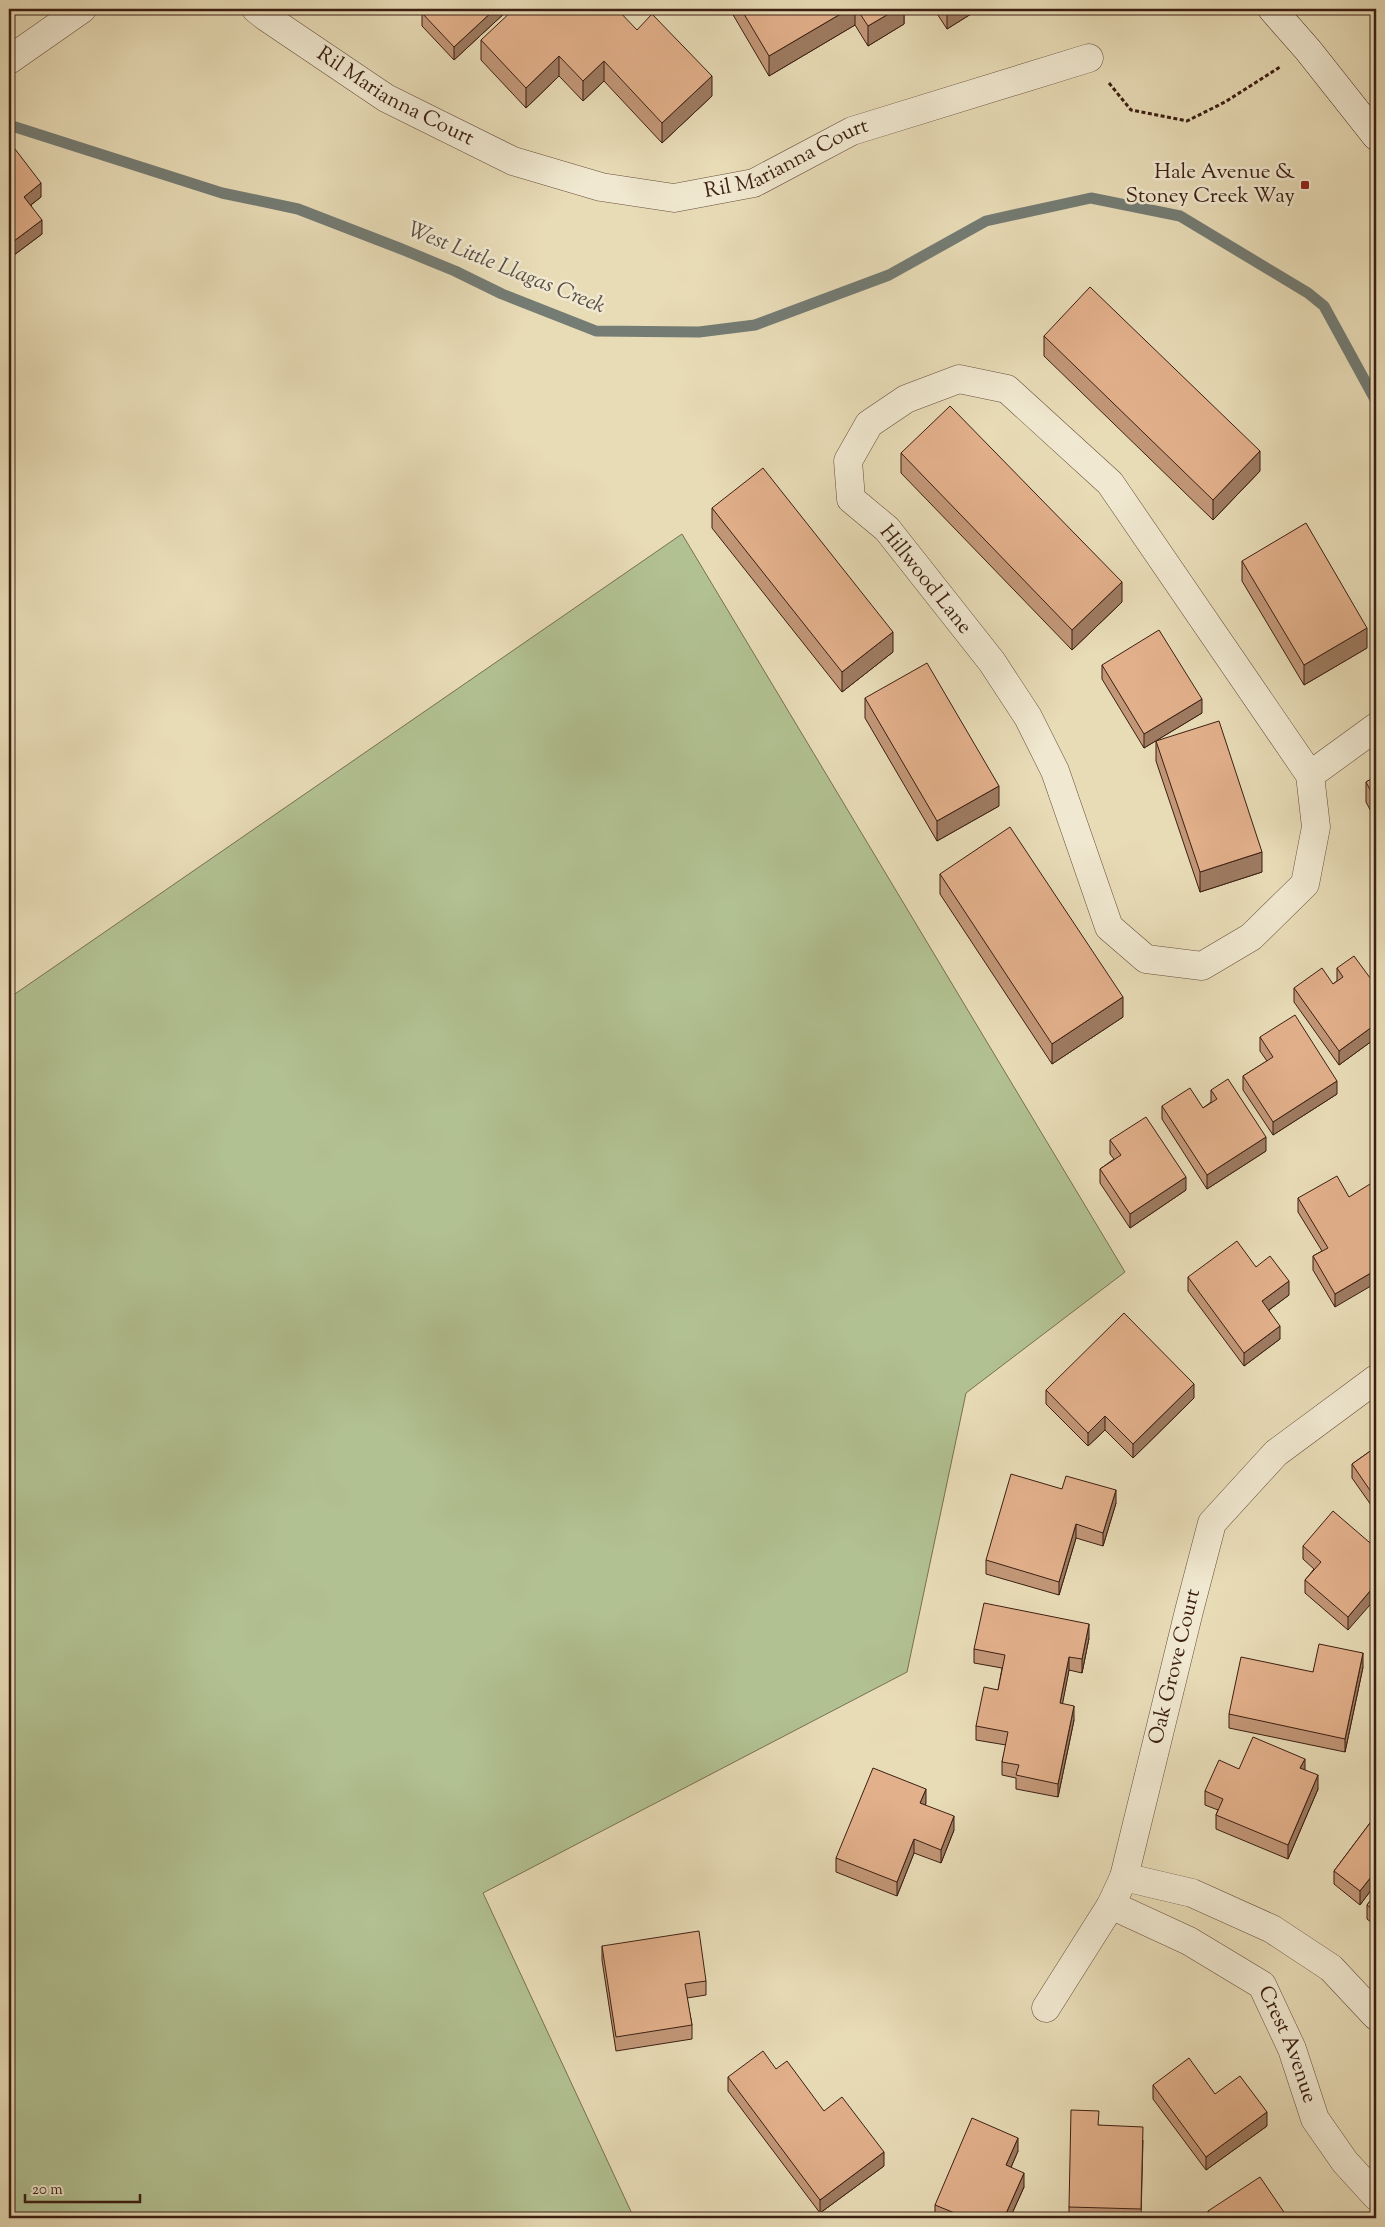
<svg xmlns="http://www.w3.org/2000/svg" width="1385" height="2227" font-family="'Sorts Mill Goudy',serif">
  <rect width="100%" height="100%" fill="#e8dcb7"/>
  <filter id="stains"><feTurbulence type="fractalNoise" baseFrequency=".004" numOctaves="4"/><feColorMatrix values="0 0 0 0 .2 0 0 0 0 .09 0 0 0 0 .02 0 0 0 .5 -.17"/></filter>
  <radialGradient id="worn" r=".72"><stop offset=".6" stop-color="#630" stop-opacity="0"/><stop offset="1" stop-color="#630" stop-opacity=".3"/></radialGradient>
  <path fill="#b2c192" stroke="#777052" d="M682,534l443,738 -159,121 -59,279 -424,221 151,325h-625v-1220z"/>
  <g fill="none" stroke-linecap="round" stroke-linejoin="round">
    <path stroke="#747c74" stroke-width="11" d="M9,125l213,68 76,16 101,39 56,23 47,23 94,37 103,1 56,-7 134,-50 97,-54 105,-23 89,18 128,77 16,13 52,95"/>
    <defs>
      <g id="minor">
        <path id="s1" d="M256,9l10,8 120,81 127,63 88,26 73,11 80,-15 98,-52 237,-73"/>
        <path d="M9,60l73,-51"/>
        <path d="M959,379l48,10 103,94 200,292 6,52 -11,57 -54,53 -49,29 -56,-7 -37,-32 -54,-156 -27,-54 -36,-55 -105,-133 -36,-30 -3,-38 21,-37 37,-25z"/>
        <path d="M1310,775l66,-48"/>
        <path d="M1124,1877l68,16 80,36 59,39 45,48"/>
        <path id="s2" d="M1111,1905l78,36 73,44 30,64 23,70 30,43 31,34"/>
        <path id="s3" d="M1046,2008l65,-103 13,-28 65,-266 23,-88 64,-70 100,-74"/>
      </g>
      <path id="secondary" d="M1272,9l36,41 68,86"/>
    </defs>
    <use href="#minor" stroke="#674e3b" stroke-width="29"/>
    <use href="#secondary" stroke="#3c1f12" stroke-width="29"/>
    <path stroke="#3c1f12" stroke-width="3" stroke-dasharray="4 2.5" stroke-linecap="butt" d="M1109,83l22,27 56,11 38,-19 55,-35"/>
    <use href="#minor" stroke="#f0e8d0" stroke-width="28"/>
    <use href="#secondary" stroke="#f0e8d0" stroke-width="28"/>
  </g>
  <path fill="#c29778" stroke="#3c1f12" d="M509,9l-55,51 -32,-34v-13z
    M732,9h172v15l-36,22 -13,-21 -86,51 -37,-63z
    M934,9h45l-32,20z
    M637,30l75,66 -50,47 -58,-62 -21,20 -24,-25 -33,32 -45,-48v-20z
    M9,154l32,43 -10,8 11,29 -32,24 -1,-2z
    M1044,336l216,135 -47,49 -169,-164z
    M901,453l221,149 -50,48 -171,-177z
    M712,508l181,144 -51,40 -130,-164z
    M1242,561l125,87 -63,37 -62,-104z
    M1102,665l100,48 -58,35 -42,-69z
    M865,698l134,108 -62,35 -72,-123z
    M1156,741l106,131 -62,20 -44,-131z
    M1376,776v45l-10,-19v-20z
    M940,874l183,143 -71,47 -112,-170z
    M1337,968l39,18v52l-37,27 -45,-63v-14l39,-4 4,-3z
    M1260,1037l77,57 -64,41 -30,-45v-14l24,-15 -7,-10z
    M1211,1090l55,61 -59,38 -45,-70v-13l41,2 8,-6z
    M1110,1140l76,50 -56,38 -30,-45v-14l14,-10 -4,-5z
    M1349,1197l-14,110 -22,-37v-14l9,-5 -24,-39v-14z
    M1256,1267l33,28 -20,15 11,29 -36,27 -56,-75v-14z
    M1046,1390l148,8 -61,60 -28,-28 -17,16 -42,-42z
    M1376,1447v65l-24,-34v-14z
    M1062,1489l54,14 -13,43 -27,-8 -17,57 -73,-21v-14z
    M1303,1546l73,2 -28,82 -43,-37v-13l9,-11 -11,-10z
    M1089,1638l-7,35 -13,-3 -7,34 12,16 -16,77 -42,-8v-11l-14,-3v-13l4,-17 -30,-5v-14l22,-36 4,-22 -28,-5v-14z
    M1363,1667l-18,85 -116,-24v-14l84,-42z
    M1239,1769l66,1 13,19 -30,70 -72,-30v-14l2,-5 -13,-5v-14z
    M926,1803l-1,2 29,25 -13,33 -27,-10 -17,43 -61,-24v-14z
    M1376,1815v111l-9,-7v-14l9,-11 -5,-4 -11,15 -26,-21v-13z
    M602,1946l104,35v14l-19,3 5,27v14l-76,12 -14,-91z
    M776,2069l48,42 60,55 -64,47 -92,-122v-14z
    M1153,2085l62,9 52,32 -61,44 -53,-71z
    M1099,2125l44,15 -2,78h-72v-11z
    M1018,2151l-7,16 13,20 -14,31h-75v-13z
    M1208,2211l4,7h-4z"/>
  <path fill="#9e7b61" stroke="#3c1f12" d="M495,9h14l-55,51v-13z
    M849,9h6v16l-86,51v-20z
    M897,9h7v15l-36,22v-20z
    M947,9h32l-32,20z
    M559,56v20l-33,32v-20z
    M604,61v20l-21,20v-20z
    M712,76v20l-50,47v-20z
    M41,183v14l-17,13v-13z
    M42,220v14l-32,24v-14z
    M1260,451v20l-47,49v-20z
    M1122,582v20l-50,48v-20z
    M1367,628v20l-63,37v-20z
    M893,632v20l-51,40v-20z
    M1202,699v14l-58,35v-14z
    M999,786v20l-62,35v-20z
    M1262,852v20l-62,20v-20z
    M1123,997v20l-71,47v-20z
    M1376,1024v14l-37,27v-14z
    M1337,1081v13l-64,41v-13z
    M1266,1137v14l-59,38v-14z
    M1186,1177v13l-56,38v-14z
    M1376,1234v13l-5,-11z
    M1376,1270v13l-41,24v-13z
    M1289,1281v14l-27,20v-14z
    M1280,1326v13l-36,27v-13z
    M1194,1384v14l-61,60v-14z
    M1105,1416v14l-17,16v-13z
    M1116,1490v13l-13,43v-13z
    M1076,1524v14l-17,57v-13z
    M1376,1584v14l-28,32v-13z
    M1089,1624v14l-7,35v-14z
    M1363,1653v14l-18,85v-13z
    M1069,1657v13l-9,47v-14z
    M1074,1706v14l-16,77v-13z
    M1305,1759v14l-5,-5z
    M1318,1775v14l-30,70v-14z
    M926,1789v14l-6,13v-13z
    M954,1816v14l-13,33v-13z
    M914,1839v14l-17,43v-14z
    M1371,1877v13l-11,15v-14z
    M1267,2112v14l-61,44v-13z
    M1018,2138v13l-12,28v-14z
    M884,2152v14l-64,47v-13z
    M1024,2173v14l-14,31h-6z"/>
  <path fill="#e2b08b" stroke="#3c1f12" d="M426,9h69l-41,38 -32,-34z
    M514,9h103l20,21 15,-16 60,62 -50,47 -58,-62 -21,20 -24,-25 -33,32 -45,-48z
    M741,9h108l-80,47z
    M857,9h40l-29,17z
    M15,149l26,34 -17,14 18,23 -32,24 -1,-1v-89z
    M1090,287l170,164 -47,49 -169,-164z
    M950,406l172,176 -50,48 -171,-177z
    M763,468l130,164 -51,40 -130,-164z
    M1306,523l61,105 -63,37 -62,-104z
    M1159,630l43,69 -58,35 -42,-69z
    M927,663l72,123 -62,35 -72,-123z
    M1219,721l43,131 -62,20 -44,-131z
    M1376,776v25l-10,-19z
    M1010,827l113,170 -71,47 -112,-170z
    M1354,956l22,30v38l-37,27 -45,-63 28,-20 11,16 10,-7 -6,-9z
    M1295,1015l42,66 -64,41 -30,-46 30,-19 -13,-20z
    M1228,1079l38,58 -59,38 -45,-69 28,-18 13,20 14,-9 -6,-9z
    M1146,1117l40,60 -56,37 -30,-45 21,-14 -11,-15z
    M1337,1176l12,21 26,-16 1,2v51l-5,2 5,9v25l-41,24 -22,-38 15,-8 -30,-50z
    M1237,1241l19,26 14,-11 19,25 -27,20 18,25 -36,27 -56,-76z
    M1124,1313l70,71 -61,60 -28,-28 -17,17 -42,-43z
    M1376,1447v52l-24,-35z
    M1011,1474l51,15 4,-13 50,14 -13,43 -27,-9 -17,58 -73,-22z
    M1333,1511l43,37v36l-28,33 -43,-37 16,-18 -18,-16z
    M984,1603l105,21 -7,35 -13,-2 -9,46 14,3 -16,78 -42,-9 3,-10 -17,-3 6,-30 -32,-6 8,-39 14,3 7,-35 -31,-6z
    M1319,1644l44,9 -18,86 -116,-25 12,-57 72,15z
    M1253,1737l52,22 -5,9 18,7 -30,70 -72,-30 7,-16 -18,-8 14,-31 20,9z
    M873,1768l53,21 -6,14 34,13 -13,34 -27,-11 -17,43 -61,-24z
    M1376,1815v65l-5,-3 -11,14 -26,-20z
    M1376,1893v19l-9,-7z
    M699,1931l7,50 -21,3 7,41 -76,12 -14,-91z
    M763,2051l13,18 11,-8 37,50 18,-14 42,55 -64,48 -92,-123z
    M1189,2058l26,36 25,-18 27,36 -61,45 -53,-72z
    M1071,2110l28,1 -1,14 45,2 -2,82 -72,-2z
    M972,2118l46,20 -12,27 18,8 -20,45h-37l-32,-13z
    M1260,2177l28,41h-76l-4,-7z"/>
  <rect fill="#8f2418" stroke="#f0e8d0" stroke-width="2" x="1300" y="180" width="10" height="10" rx="2.5"/>
  <g text-anchor="middle" dominant-baseline="central" stroke-width="5" stroke-linejoin="round" paint-order="stroke">
    <g font-size="21" fill="#3c1f12" stroke="#f0e8d0">
      <text stroke="none"><textPath href="#s1" startOffset="165">Ril Marianna Court</textPath></text>
      <text stroke="none"><textPath href="#s1" startOffset="585">Ril Marianna Court</textPath></text>
      <text transform="translate(925 580) rotate(51)">Hillwood Lane</text>
      <text stroke="none"><textPath href="#s3" startOffset="369">Oak Grove Court</textPath></text>
      <text stroke="none"><textPath href="#s2" startOffset="236">Crest Avenue</textPath></text>
    </g>
    <g font-size="21" fill="#3c1f12" stroke="#f0e8d0" text-anchor="end">
      <text x="1295" y="173">Hale Avenue &amp;<tspan x="1295" dy="24">Stoney Creek Way</tspan></text>
    </g>
    <g font-size="22" font-style="italic" fill="#584e43" stroke="#f0e8d0">
      <text transform="translate(506 269) rotate(22)">West Little Llagas Creek</text>
    </g>
  </g>
  <rect width="1385" height="2227" fill="none" stroke="#e8dcb7" stroke-width="30"/>
  <rect x="10" y="10" width="1365" height="2207" fill="none" stroke="#3c1f12" stroke-width="2.5"/>
  <rect x="15" y="15" width="1355" height="2197" fill="none" stroke="#3c1f12"/>
  <path d="M25 2194v8h115v-8" fill="none" stroke="#3c1f12" stroke-width="2.5"/>
  <text x="32" y="2194" font-size="15" fill="#3c1f12" stroke="#f0e8d0" stroke-width="4" paint-order="stroke">20 m</text>
  <rect width="100%" height="100%" filter="url(#stains)"/>
  <rect width="100%" height="100%" fill="url(#worn)"/>
</svg>
